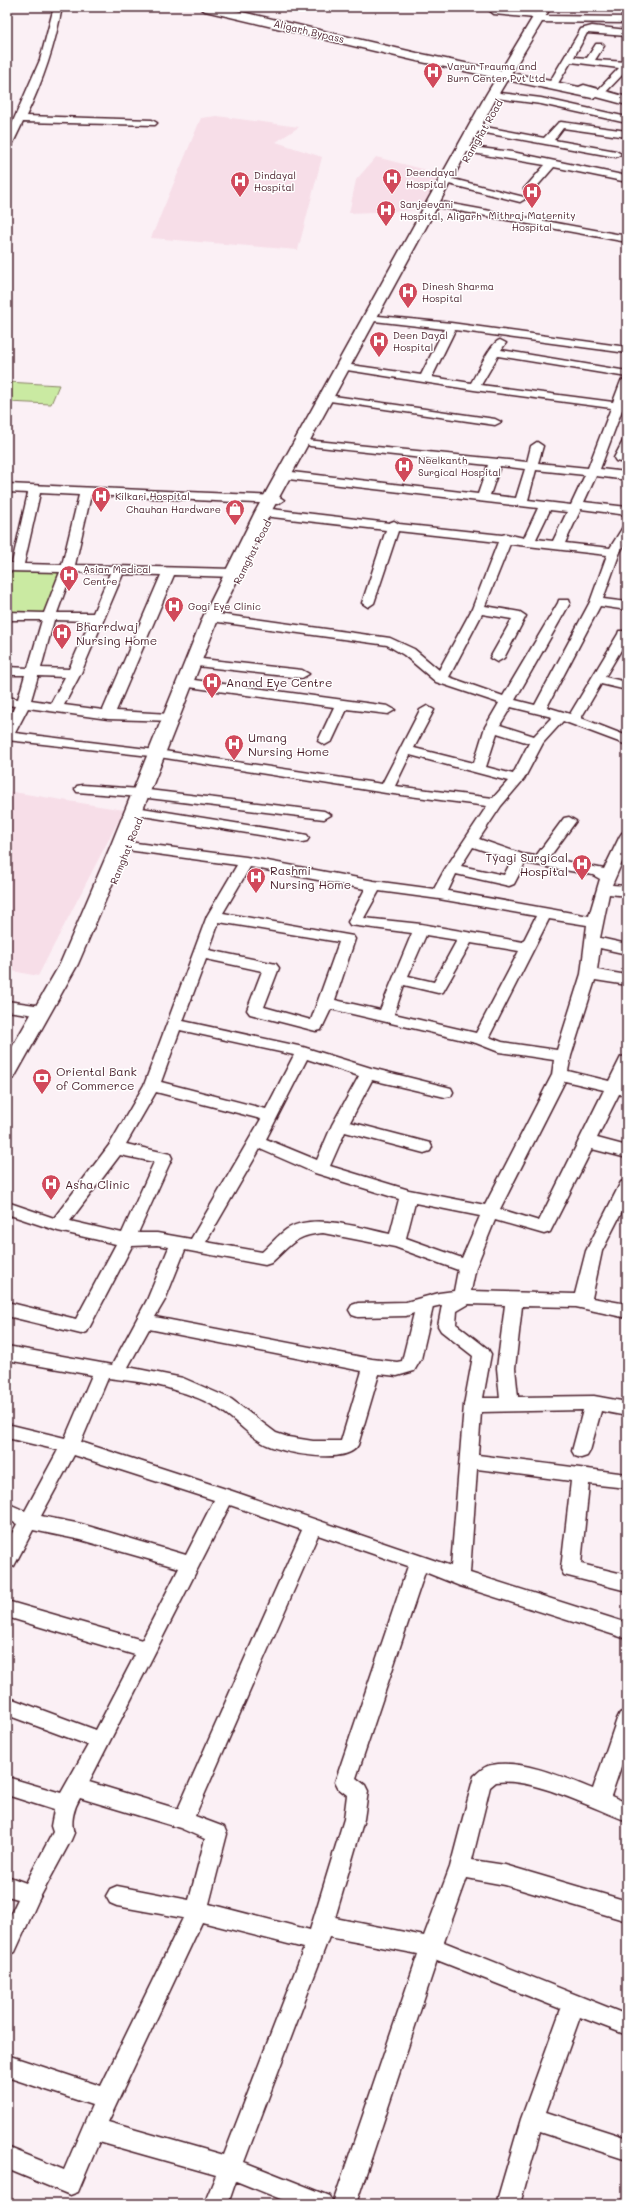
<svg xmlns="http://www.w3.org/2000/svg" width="634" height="2211" font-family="Mali,sans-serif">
  <rect width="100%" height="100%" fill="#fbf0f5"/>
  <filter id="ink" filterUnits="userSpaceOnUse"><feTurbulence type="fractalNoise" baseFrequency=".025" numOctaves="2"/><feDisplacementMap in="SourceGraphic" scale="8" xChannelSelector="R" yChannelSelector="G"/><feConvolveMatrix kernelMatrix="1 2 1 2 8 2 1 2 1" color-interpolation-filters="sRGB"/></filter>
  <g filter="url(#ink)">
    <path fill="#f7dee8" d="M217,116l82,11 -23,15 46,15 -24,93 -147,-12 50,-120z
      M376,157l66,17 -19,36 -74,3 7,-33z
      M7,791l117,19 -86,166 -31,-6z"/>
    <path fill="#caeaa2" stroke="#8a8466" d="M7,382l52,3 -8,19 -44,-2z
      M7,566l58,1 -16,50 -42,-1z"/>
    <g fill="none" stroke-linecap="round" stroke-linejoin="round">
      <defs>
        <path id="minor" d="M54,7h8c-7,38 -19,74 -36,109l126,4 5,3 -2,2 -132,-3 -11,23 -5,3v-13l33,-75z
          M491,7l50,6 4,3 82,1v6l-88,-1 -3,-1 -1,-3 -41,-4 -5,-4z
          M592,26l35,4v6l-40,-3 -13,24 13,1 9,-14h6l2,2 -9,14 32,2v8l-25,26 -3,1 -5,-3 25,-26 -48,-6 -14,23h-6l-2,-2 32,-54z
          M492,92l49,6 86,19v6l-86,-19 -52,-7v-4z
          M561,122l66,9v6l-64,-9 -9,12 62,11 5,3 -5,3 -141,-26 -5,-3 5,-3 69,13 14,-15z
          M464,146l48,6 115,24v6l-73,-15 -21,24 -4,1 -5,-3 21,-24 -84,-14v-4z
          M453,179l71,18 1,2 -5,3 -71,-18 -1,-2z
          M441,202l186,34v6l-190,-35v-4z
          M378,316l73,7 176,24v6l-172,-23 -23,47 39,6c6,-10 20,-41 29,-43l6,3 -5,7 126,21v6l-129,-21 -17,29 132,17 8,-21 6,-3v18l-3,7 3,1v6h-5l-22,59 27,3v8l-31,-4 -12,26 43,5v8l-46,-6 -16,34 45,5 13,-21 4,-1v14l-7,12 -17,47 24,3v8l-27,-4 -53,101 23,7 48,-80 1,-3h8v9l-22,37 22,5v8l-26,-6 -20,34 46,18v9l-64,-24 -20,22 -19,36 -23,27 -22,33 43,15 14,2 28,-38 5,-1 7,4 -27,37 55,11 16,-33 2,-3 5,-1v19l-15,34 15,1v10l-18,-2 -9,44 27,6v10l-27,-6 -3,22 30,5v10l-32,-5 -24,76 -3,15 41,10 12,-24 6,-1v21l-3,7 3,1v10l-8,-1 -22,44 30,8v12l-35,-9 -42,83 -6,2 -49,-14 -19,47 -5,24 104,3 11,-43 35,-69 6,-2v22l-25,49 -10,47 35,6v14l-51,-11 -54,-1 -7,62 3,29 76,-1 33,6v14l-26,-5 -11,40 -3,5 -6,2 -6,-2 -3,-5 11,-41 -102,2 -3,43 149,19v14l-38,-4 -8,80 46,11v16l-63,-16 -3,-6 10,-88 -94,-12 -7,104 157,50v16l-167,-53 -35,-14 -69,206 9,7 3,6 -4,28 -29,99 89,18 26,-69 24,-91c6,-5 10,-10 18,-11 30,-6 73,13 101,24l24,-70 3,-6 7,-3v39l-16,47 16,7v18c-35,-13 -94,-44 -131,-39l-6,5 -18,73 33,5 122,36v20l-122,-36 -38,-7 -23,64 183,73v20l-47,-18 -34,95 81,26v22l-87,-28 -20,72h-24l25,-85 40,-110 -124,-49 -81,244h-63l-57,-23 -8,23h-24l12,-29 -117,-33 -21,50 -8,3 -63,-26v-22l57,23 28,-65 -85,-28v-22l94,31 82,-168 -66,-12 -7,-3 -4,-7 4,-7 7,-3 72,14 16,-61 -25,-11 -100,-30c-6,10 -10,24 -6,35l-3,7 -33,61 -23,51 -8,3v-33l11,-23 -11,-3v-20l19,7 27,-51 -2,-6 3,-16 -47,-15v-18l54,16 27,-48 -81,-30v-18l89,33 39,-75 -128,-38v-16l135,39 37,-72 -98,-28 -48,-10 -19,36 -7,2v-26l10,-18 -10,-5v-16l18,8 33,-61 -51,-12v-14l58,14 27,-63 -85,-15v-14l105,19 35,-65 22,-53 -12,-2 -25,1 -45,86 -6,2 -74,-18v-14l69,17 40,-75 -58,-13 -51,-17v-12l47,16 56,-74 34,-59 63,-169 30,-51 -117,-16 -5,-1 -2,-3 2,-3 5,-1 126,16 128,24 60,8 11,-20 42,-63 -101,-13 -227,-36 -152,-17v-18l8,-16 -8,-1v-8l11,2 7,-24h-18v-8l21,1 14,-48h-35v-8l37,1 16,-41 -53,-1v-8h5l16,-70 -21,-1v-8l271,12 6,4 -6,4 -187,-9 -16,70 158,4 6,4 -6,4 -59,-2 -58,136 54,3 5,1 2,3 -2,3 -67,-2 -80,-11 -13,25 149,18 218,33 38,-74 7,-4 7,4 -20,38 60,15 11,-36 14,-24 -63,-21 -32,-27 -17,-10 -176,-24 -6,-4 6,-4 179,25 24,11 25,21 33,-61 26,-67 -100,-11 -24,72 -6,4 -6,-4 24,-73 -123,-14 -6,-4 6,-4 126,15 5,-2 5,3 103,11 4,-1 18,4 14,-30 -250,-29 -2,-3 2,-3 4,-1 186,22 10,-29 -178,-19 -6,-4 2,-2 221,22 4,-16 6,-4 6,4 -5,17 50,5 23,-60 -137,-18 -127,-20 -2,-2 2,-2 4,-1 70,10 23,-46 -70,-8 -1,-2 1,-2zM500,466l25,3 -9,29 -26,-3zM536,470l49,5 -14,30 -43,-5zM40,493l39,2 -17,70 -38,-1zM550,510l17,2 -14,29 -17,-2zM510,544l97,11 -17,47 -55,103 -20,-5 55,-97 -1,-3h-10l-1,3 -55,93 -54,-19 33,-63 30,5 -22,39 7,4 7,-4 22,-42 -6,-4 -35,-6zM72,572l38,1 -17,40h-36zM123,574l38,1 -58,135 -39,-5 17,-32zM54,620l36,1 -21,48 -28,-1zM38,676l27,1 -14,26 -20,-3zM511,707l41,10 -18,19 -34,-11zM497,733l32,10 -16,31 -27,-7zM410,755l98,26 -15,17 -98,-12zM473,847l39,13 -8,15 -43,-9zM525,863l68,12 7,4 -11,37 -141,-25 8,-17 53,12 5,-2zM250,867l115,22 -17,33 2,3 62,8 -32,77 -45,-10 20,-61 -2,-3 -130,-23zM379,891l60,8 97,17 -13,26 -102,-18 -57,-6zM549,919l38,6 -6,49 -24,76 -55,-8 -13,-5zM219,922l120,20 -28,78 -47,-13 15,-39 -3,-4 -67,-14zM426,935l31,5 -23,42 -26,-6zM471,943l48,8 -43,82 -82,-19 10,-29 34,8 5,-1zM206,959l56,12 -15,39 3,4 66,17 5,-1 10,-21 145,34 23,9 55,8 -2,15 -67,130 -76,-15 -79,-24 15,-34 79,21 6,-2 2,-4 -2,-4 -80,-21 22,-42 73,17 6,-1 2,-4 -2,-4 -80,-20 -68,-21 -120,-26zM180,1030l114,25 -28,54 -105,-27zM307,1059l52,17 -27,49 -15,35 -51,-21zM565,1081l39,9 -65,131 -39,-12zM156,1092l105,27 -70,120 -34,-6h-19l34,-75 -2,-4 -44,-10zM260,1149l55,24 84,26 -9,35c-28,-6 -77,-22 -103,-5 -9,6 -17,16 -25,23l-56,-10zM120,1155l34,7 -32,71 -52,-12zM415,1203l65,13 -18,42 -56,-20zM323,1233l72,14 63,23 -4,21 -15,2 -33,9 -48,1 -6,2 -3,5 3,5 6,2 48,-1 8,-3 -12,48 -5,1 -25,-3 -217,-42 10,-17 20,-50 80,15 6,-2c20,-18 24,-28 52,-30zM469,1304l36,1 -8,63 3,30h-17l8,-44 -3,-5 -32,-25 1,-13zM442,1305l-4,21 3,5 32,25 -9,49 -13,161 -219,-75 -151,-49 27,-64c22,3 46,5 66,12 15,4 33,11 45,19 16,10 28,25 44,34 18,10 84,23 95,2l21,-71 18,2 17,-5 7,-12 12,-52zM149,1329l213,42 -21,70h-28l-25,-4 -12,-4 -45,-34 -48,-21 -55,-11zM74,1455l140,45 -28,55 -105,-31 -40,-8zM230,1505l72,25 -124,279 -89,-27zM318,1535l90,31 -73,216 3,6 9,7 -3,24 -34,111 -101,-26 18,-70 -3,-7 -29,-11zM202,1922l102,26 -80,207 -116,-33zM329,1937l89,17 -85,249 -3,-7 -86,-34z
          M334,396l161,23 6,3 -6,3 -165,-24 -2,-2z
          M627,439l-1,19 -6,4 -4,-1 -2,-3 9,-17z
          M202,659l100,11 7,4 -7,4 -105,-12 -2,-3 2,-3z
          M194,680l194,26 7,4 -7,4 -41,-5 -15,32 -7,4 -7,-4 16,-34 -145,-20 -2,-3z
          M82,785l58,4 184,22 7,4 -7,4 -184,-22 -63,-5 -2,-3 2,-3z
          M142,808l160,26 5,1 2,3 -2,3 -5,1 -165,-27 -2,-3z
          M7,1001l35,5 5,1 3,4 -3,4 -5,1 -35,-5z"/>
        <path id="major" d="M539,7h12l-53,88 -227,417 -52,105 -90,228 -51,119 -64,114 -7,2v-24l53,-92 51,-119 92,-228 52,-105 231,-417z"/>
        <path id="highway" d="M199,7h22l196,46 162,34 5,-2 43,12v8l-30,-8 -5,1 -175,-37 -212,-50z"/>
      </defs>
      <use href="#minor" stroke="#4a1f2b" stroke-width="3"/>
      <use href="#major" stroke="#4a1f2b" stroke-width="3"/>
      <use href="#highway" stroke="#4a1f2b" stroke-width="3"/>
      <use href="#minor" fill="#fff" fill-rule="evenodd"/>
      <use href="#major" fill="#fff" fill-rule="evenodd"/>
      <use href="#highway" fill="#fff" fill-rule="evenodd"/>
    </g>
  </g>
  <defs>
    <symbol id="hospital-pin" viewBox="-11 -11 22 30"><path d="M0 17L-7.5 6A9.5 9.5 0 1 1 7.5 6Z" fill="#d1495b" stroke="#fff"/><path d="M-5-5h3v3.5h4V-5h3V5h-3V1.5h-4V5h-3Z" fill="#fff"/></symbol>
    <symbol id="shop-pin" viewBox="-11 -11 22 30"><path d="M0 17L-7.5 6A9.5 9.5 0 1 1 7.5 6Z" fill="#d1495b" stroke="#fff"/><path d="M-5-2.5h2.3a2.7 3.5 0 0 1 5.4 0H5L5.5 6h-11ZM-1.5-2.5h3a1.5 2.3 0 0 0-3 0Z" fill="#fff"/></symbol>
    <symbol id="bank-pin" viewBox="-11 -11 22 30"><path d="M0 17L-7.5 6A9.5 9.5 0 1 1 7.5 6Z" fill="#d1495b" stroke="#fff"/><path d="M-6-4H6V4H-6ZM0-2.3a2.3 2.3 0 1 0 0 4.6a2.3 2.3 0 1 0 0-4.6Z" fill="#fff"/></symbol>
  </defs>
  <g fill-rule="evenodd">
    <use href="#hospital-pin" x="422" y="61" width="22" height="30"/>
    <use href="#hospital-pin" x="381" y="167" width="22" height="30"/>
    <use href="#hospital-pin" x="229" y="170" width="22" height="30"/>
    <use href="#hospital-pin" x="521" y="181" width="22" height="30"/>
    <use href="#hospital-pin" x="375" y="199" width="22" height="30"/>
    <use href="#hospital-pin" x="397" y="281" width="22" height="30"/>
    <use href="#hospital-pin" x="368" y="330" width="22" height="30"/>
    <use href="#hospital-pin" x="393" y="455" width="22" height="30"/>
    <use href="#hospital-pin" x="90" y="485" width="22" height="30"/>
    <use href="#shop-pin" x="224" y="498" width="22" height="30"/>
    <use href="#hospital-pin" x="58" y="564" width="22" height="30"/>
    <use href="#hospital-pin" x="163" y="595" width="22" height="30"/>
    <use href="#hospital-pin" x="51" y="622" width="22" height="30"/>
    <use href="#hospital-pin" x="201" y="671" width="22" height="30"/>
    <use href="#hospital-pin" x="223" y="733" width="22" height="30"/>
    <use href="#hospital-pin" x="571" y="853" width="22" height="30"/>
    <use href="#hospital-pin" x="245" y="866" width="22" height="30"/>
    <use href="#bank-pin" x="31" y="1067" width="22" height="30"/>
    <use href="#hospital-pin" x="40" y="1173" width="22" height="30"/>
  </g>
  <g text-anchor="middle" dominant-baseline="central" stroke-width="3" stroke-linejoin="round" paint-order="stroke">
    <g font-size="10" fill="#4a1f2b" stroke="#fff">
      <text transform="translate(309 31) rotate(13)">Aligarh Bypass</text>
      <text transform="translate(482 131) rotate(-60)">Ramghat Road</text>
      <text transform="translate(252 552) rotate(-63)">Ramghat Road</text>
      <text transform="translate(126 851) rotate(-68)">Ramghat Road</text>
    </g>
    <g font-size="10" fill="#4a1f2b" stroke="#fff" text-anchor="start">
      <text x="447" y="66">Varun Trauma and<tspan x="447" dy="12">Burn Center Pvt Ltd</tspan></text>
      <text x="406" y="172">Deendayal<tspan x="406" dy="12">Hospital</tspan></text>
      <text x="254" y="175">Dindayal<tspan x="254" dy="12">Hospital</tspan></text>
      <text x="400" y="204">Sanjeevani<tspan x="400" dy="12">Hospital, Aligarh</tspan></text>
      <text x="532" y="215" text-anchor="middle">Mithraj Maternity<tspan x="532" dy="12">Hospital</tspan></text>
      <text x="422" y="286">Dinesh Sharma<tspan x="422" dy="12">Hospital</tspan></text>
      <text x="393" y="335">Deen Dayal<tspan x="393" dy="12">Hospital</tspan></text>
      <text x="418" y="460">Neelkanth<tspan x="418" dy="12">Surgical Hospital</tspan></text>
      <text x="115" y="496">Kilkari Hospital</text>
      <text x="221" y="509" text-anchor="end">Chauhan Hardware</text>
      <text x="83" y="569">Asian Medical<tspan x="83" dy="12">Centre</tspan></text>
      <text x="188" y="606">Gogi Eye Clinic</text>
    </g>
    <g font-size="12" fill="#4a1f2b" stroke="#fff" text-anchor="start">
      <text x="76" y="626">Bharrdwaj<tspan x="76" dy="14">Nursing Home</tspan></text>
      <text x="226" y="682">Anand Eye Centre</text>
      <text x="248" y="737">Umang<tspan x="248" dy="14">Nursing Home</tspan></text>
      <text x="568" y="857" text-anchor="end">Tyagi Surgical<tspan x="568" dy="14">Hospital</tspan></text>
      <text x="270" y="870">Rashmi<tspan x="270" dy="14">Nursing Home</tspan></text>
      <text x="56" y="1071">Oriental Bank<tspan x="56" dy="14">of Commerce</tspan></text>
      <text x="65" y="1184">Asha Clinic</text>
    </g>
  </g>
  <rect width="634" height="2211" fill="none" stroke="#fff" stroke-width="24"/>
  <rect x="12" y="12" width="610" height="2187" fill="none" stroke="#4a1f2b" stroke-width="1.5" filter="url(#ink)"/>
</svg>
